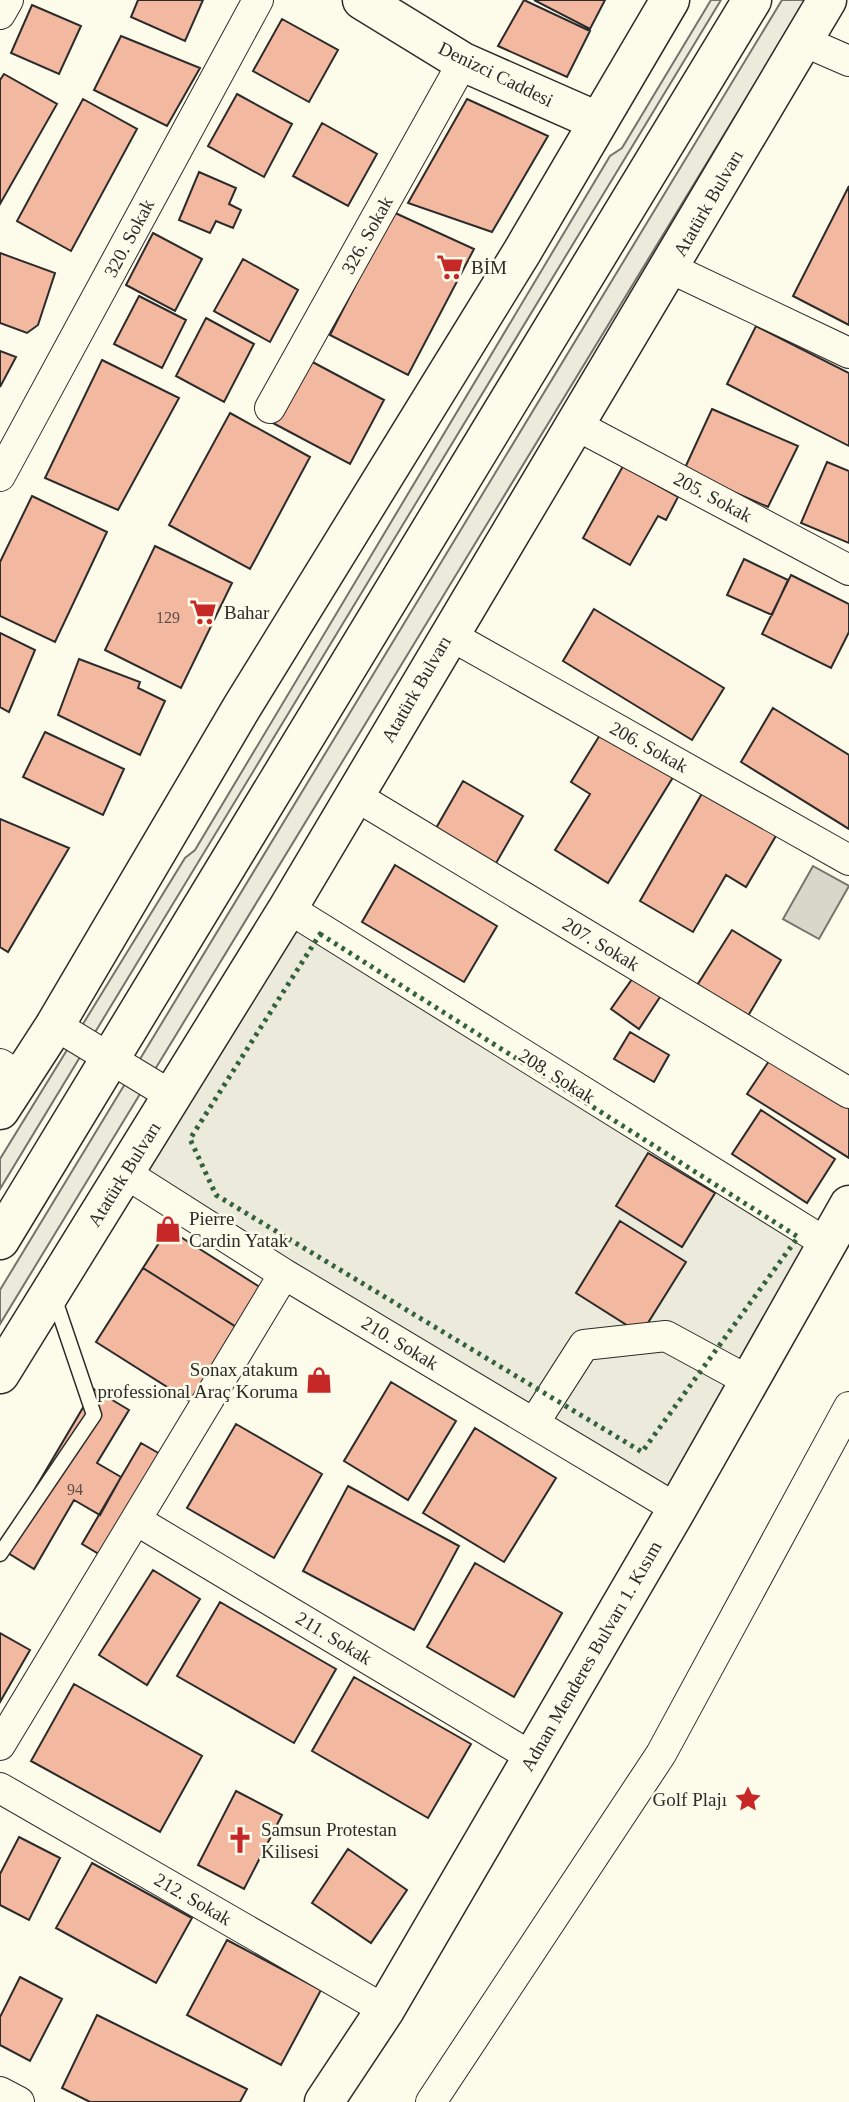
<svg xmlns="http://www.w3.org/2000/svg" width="849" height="2102" font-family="'Times New Roman',serif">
  <rect width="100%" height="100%" fill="#fdfbea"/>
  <path fill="#ecebdb" stroke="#74746e" stroke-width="2" d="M711,0h10l-721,1189v-30l185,-301 10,-8 415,-694 12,-8z
    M782,0h24l-806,1324v-34z
    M288,908l538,335 -149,266 -552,-336z"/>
  <path fill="#d8d7c9" stroke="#74746e" stroke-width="2" d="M813,866l36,20 -30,53 -36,-20z"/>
  <path fill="#f2b8a0" stroke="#2b2b2b" stroke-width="2" d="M138,0h65l-18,41 -54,-24z
    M524,0l66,31 -23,46 -69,-31z
    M534,0h71l-15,29z
    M32,5l49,21 -22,48 -48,-21z
    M282,19l56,31 -29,52 -56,-31z
    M121,36l79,32 -33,58 -73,-36z
    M4,74l53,30 -57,100v-124z
    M237,94l55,30 -28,53 -56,-31z
    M83,99l54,30 -66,122 -54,-30z
    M467,99l81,37 -56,96 -84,-29z
    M322,123l55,31 -29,52 -55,-30z
    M199,172l37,16 -7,16 12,6 -8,18 -17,-7 -6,12 -31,-13z
    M849,186v139l-56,-29z
    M393,212l81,37 -66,126 -78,-40z
    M153,233l49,26 -27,52 -49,-26z
    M0,253l55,20 -17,52 -11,8 -27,-10z
    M243,259l55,31 -28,52 -56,-31z
    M139,296l47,24 -24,48 -48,-24z
    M206,318l48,26 -30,58 -48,-26z
    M756,326l93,47v73l-122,-62z
    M0,351l16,6 -16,30z
    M305,358l79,42 -34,64 -79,-42z
    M102,360l77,38 -61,112 -73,-32z
    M712,409l86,37 -30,61 -84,-37z
    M230,413l80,44 -60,112 -81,-44z
    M827,462l22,9v72l-48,-20z
    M623,466l55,31 -12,23 -8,-4 -28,49 -47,-27z
    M32,496l75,36 -52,110 -55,-26v-54z
    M155,546l77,37 -51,105 -76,-38z
    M744,559l44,21 -16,35 -45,-20z
    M791,575l58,29v28l-18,36 -69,-34z
    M594,609l130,79 -32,52 -129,-79z
    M0,633l35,17 -26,62 -9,-5z
    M79,659l61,23 -2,6 27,13 -25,54 -82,-40z
    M773,708l76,47v74l-108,-67z
    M603,730l72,44 -67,109 -53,-33 35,-56 -19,-12z
    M45,732l79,37 -21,46 -80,-38z
    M463,781l60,35 -28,49 -60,-35z
    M704,790l73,44 -31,53 -20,-12 -33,57 -53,-31z
    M0,819l69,29 -61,104 -8,-5z
    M395,865l102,61 -33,56 -102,-60z
    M732,930l49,30 -33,56 -52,-29z
    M635,975l27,19 -23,35 -28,-20z
    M630,1032l39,23 -15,27 -40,-23z
    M771,1058l78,49v51l-102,-64z
    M761,1110l74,49 -28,44 -75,-49z
    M648,1153l67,40 -33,54 -66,-41z
    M620,1221l66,41 -45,72 -65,-41z
    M168,1229l95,60 -25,39 -95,-60z
    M143,1268l95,60 -47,74 -95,-60z
    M391,1382l65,39 -48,79 -64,-39z
    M94,1389l35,21 -32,53 24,14 -21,38 -26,-15 -40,69 -34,-21z
    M236,1424l86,50 -48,84 -87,-50z
    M475,1428l81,50 -52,84 -81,-49z
    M141,1443l26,15 -58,102 -27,-16z
    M348,1486l111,60 -45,84 -111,-59z
    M475,1563l87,50 -48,84 -87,-50z
    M153,1570l47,29 -53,86 -48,-30z
    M220,1602l116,67 -42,74 -117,-67z
    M0,1633l30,17 -30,52z
    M354,1677l117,67 -43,74 -116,-67z
    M74,1684l128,72 -42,76 -129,-71z
    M236,1791l46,24 -38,74 -46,-24z
    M19,1837l41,21 -31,62 -29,-15v-31z
    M348,1849l59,41 -36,53 -59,-40z
    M92,1863l100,55 -36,65 -100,-55z
    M227,1940l94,50 -40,75 -94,-50z
    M20,1977l42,22 -32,62 -30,-16v-28z
    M97,2015l150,74 -7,13h-150l-28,-14z"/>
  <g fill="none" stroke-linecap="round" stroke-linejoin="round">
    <defs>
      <path id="lane" d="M0,1554l94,-139 -40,-118"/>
      <path id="street" d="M0,14l8,-14
        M803,41l46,20
        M670,268l179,85
        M270,408l193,-346
        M576,425l273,145
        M0,476l258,-476
        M448,634l401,226
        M354,795l495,298
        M288,908l538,335
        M55,1025l117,71
        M0,1064l22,14
        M125,1173l159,101 393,235
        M534,1423l50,-78 82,-9 81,44
        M136,1520l396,237
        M0,1745l284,-471
        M0,1788l385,222
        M0,2092l19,10
        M431,2102l230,-348 188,-347"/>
      <path id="secondary" d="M362,0l101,62 134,59
        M0,1110l55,-85 187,-318 280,-455 148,-252
        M324,2102l61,-92 292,-501 172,-304"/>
      <path id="highway" d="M0,1240l752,-1240
        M0,1374l288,-466 539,-908"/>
    </defs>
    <use href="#lane" stroke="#2b2b2b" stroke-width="17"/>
    <use href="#street" stroke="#2b2b2b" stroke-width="32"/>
    <use href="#secondary" stroke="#2b2b2b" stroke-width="41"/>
    <use href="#highway" stroke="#2b2b2b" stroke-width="41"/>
    <use href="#lane" stroke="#fdfbea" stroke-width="14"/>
    <use href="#street" stroke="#fdfbea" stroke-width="30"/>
    <use href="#secondary" stroke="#fdfbea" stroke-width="38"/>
    <use href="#highway" stroke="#fdfbea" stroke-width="38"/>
    <path stroke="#34623c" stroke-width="5" stroke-dasharray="3.5 5" stroke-linecap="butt" d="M320,934l478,303 -156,215 -426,-257 -26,-56z"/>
  </g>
  <defs>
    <symbol id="supermarket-bare" viewBox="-9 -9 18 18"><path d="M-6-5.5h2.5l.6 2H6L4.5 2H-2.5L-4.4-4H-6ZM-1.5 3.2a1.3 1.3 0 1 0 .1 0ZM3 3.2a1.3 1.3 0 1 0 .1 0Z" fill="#c62828" stroke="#fdfbea" stroke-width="2.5" paint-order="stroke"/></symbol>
    <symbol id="shop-bare" viewBox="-9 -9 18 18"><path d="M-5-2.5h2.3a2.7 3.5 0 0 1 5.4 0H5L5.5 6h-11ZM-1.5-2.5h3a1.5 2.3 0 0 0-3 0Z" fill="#c62828" stroke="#fdfbea" stroke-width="2.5" paint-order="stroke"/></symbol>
    <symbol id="sight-bare" viewBox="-9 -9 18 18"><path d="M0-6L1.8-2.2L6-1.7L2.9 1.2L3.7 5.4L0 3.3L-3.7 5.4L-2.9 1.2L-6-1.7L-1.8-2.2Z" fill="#c62828" stroke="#fdfbea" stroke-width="2.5" paint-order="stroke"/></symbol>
    <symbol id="church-bare" viewBox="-9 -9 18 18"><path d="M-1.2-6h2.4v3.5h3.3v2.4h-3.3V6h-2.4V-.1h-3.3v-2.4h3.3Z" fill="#c62828" stroke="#fdfbea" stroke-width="2.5" paint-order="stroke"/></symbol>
  </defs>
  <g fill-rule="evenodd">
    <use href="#supermarket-bare" x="431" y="248" width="38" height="38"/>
    <use href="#supermarket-bare" x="184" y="593" width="38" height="38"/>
    <use href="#shop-bare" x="149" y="1210" width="38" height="38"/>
    <use href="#shop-bare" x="300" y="1361" width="38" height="38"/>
    <use href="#sight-bare" x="729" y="1780" width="38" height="38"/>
    <use href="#church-bare" x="221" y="1821" width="38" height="38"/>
  </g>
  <g text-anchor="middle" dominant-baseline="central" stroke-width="5" stroke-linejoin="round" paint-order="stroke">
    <g font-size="16" fill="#5d4e48">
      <text x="168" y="617">129</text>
      <text x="75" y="1489">94</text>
    </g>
    <g font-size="19" fill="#2b2b2b" stroke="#fdfbea">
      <text transform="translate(496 74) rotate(26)">Denizci Caddesi</text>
      <text transform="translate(708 203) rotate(-60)">Atatürk Bulvarı</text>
      <text transform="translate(367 235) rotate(-61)">326. Sokak</text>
      <text transform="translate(129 238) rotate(-62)">320. Sokak</text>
      <text transform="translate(713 497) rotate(28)">205. Sokak</text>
      <text transform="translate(416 689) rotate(-60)">Atatürk Bulvarı</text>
      <text transform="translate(649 747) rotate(29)">206. Sokak</text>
      <text transform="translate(601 944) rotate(31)">207. Sokak</text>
      <text transform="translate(557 1076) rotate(32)">208. Sokak</text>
      <text transform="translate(124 1174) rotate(-58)">Atatürk Bulvarı</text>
      <text transform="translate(400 1343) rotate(31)">210. Sokak</text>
      <text transform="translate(334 1638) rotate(31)">211. Sokak</text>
      <text transform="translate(591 1656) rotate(-60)">Adnan Menderes Bulvarı 1. Kısım</text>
      <text transform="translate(193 1899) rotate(30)">212. Sokak</text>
    </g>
    <g font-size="19" fill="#2b2b2b" stroke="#fdfbea" text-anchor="start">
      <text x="471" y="267">BİM</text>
      <text x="224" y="612">Bahar</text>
      <text x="189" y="1218">Pierre<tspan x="189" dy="22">Cardin Yatak</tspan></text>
      <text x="298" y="1369" text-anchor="end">Sonax atakum<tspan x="298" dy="22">professional Araç Koruma</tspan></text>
      <text x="727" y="1799" text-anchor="end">Golf Plajı</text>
      <text x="261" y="1829">Samsun Protestan<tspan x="261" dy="22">Kilisesi</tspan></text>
    </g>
  </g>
</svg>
